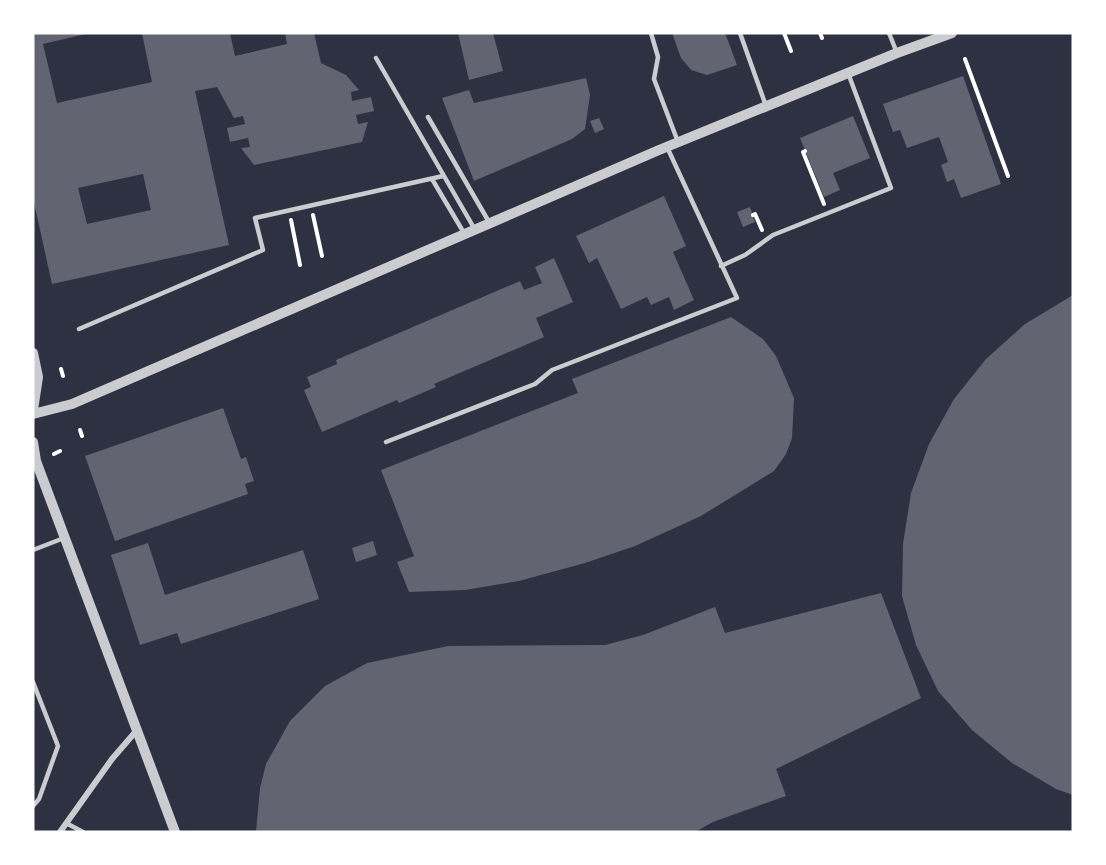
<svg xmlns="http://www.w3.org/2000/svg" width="1106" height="865" font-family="Lato,sans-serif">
  <rect width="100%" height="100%" fill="#2d3142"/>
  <path fill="#626471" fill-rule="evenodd" d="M33,33h57l-47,11 14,59 95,-21 -10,-49h88l5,23 52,-12 -2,-11h29l7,30 25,12 13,15 -8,2 1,9 19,-4 3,14 -18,4 2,9 10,-2 -6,20 -108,23 -13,-17 9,-1 -2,-9 -18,4 -3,-14 18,-4 -2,-8 -9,2 -17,-31 -22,4 34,154 -177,39 -19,-86zM143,174l8,36 -64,14 -9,-36z
    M458,33h35l10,38 -34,9z
    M672,33h53l12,32 -30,10 -16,-5 -10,-12z
    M963,76l38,108 -40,14 -7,-19 -7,3 -6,-17 7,-3 -9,-25 -32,11 -7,-18 -7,2 -10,-28z
    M586,78l4,17 -5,34 -13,10 -98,42 -32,-83 27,-8 5,13z
    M853,116l17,42 -37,15 7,17 -16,7 -24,-59z
    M599,118l5,11 -9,4 -5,-12z
    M664,196l22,50 -13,6 21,48 -20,10 -5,-13 -18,8 -4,-8 -26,12 -24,-51 -8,5 -13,-27z
    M750,207l5,15 -12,5 -6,-15z
    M554,258l19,44 -37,16 8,19 -110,47 2,3 -37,16 -2,-3 -75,32 -18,-42 7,-3 -4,-10 30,-13 -1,-4 184,-79 4,9 18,-7 -7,-16z
    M1073,295v500l-17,-6 -44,-26 -40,-33 -34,-39 -22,-46 -14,-49 1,-52 8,-51 18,-49 25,-45 32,-40 39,-35z
    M731,317l32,22 13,17 18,42 -2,40 -6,16 -12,17 -73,45 -66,30 -50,17 -66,18 -54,9 -56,2 -12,-30 17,-6 -33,-86 197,-77 -6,-14z
    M223,408l18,51 5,-2 8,24 -9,3 3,10 -133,47 -30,-85z
    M373,541l4,14 -21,7 -4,-14z
    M148,543l17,52 138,-45 16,49 -138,45 -4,-11 -37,12 -29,-90z
    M881,593l40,105 -145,71 10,27 -73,26 -18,10h-439l4,-44 6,-24 24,-43 35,-35 42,-23 81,-17 157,-1 38,-10 72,-28 10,26z"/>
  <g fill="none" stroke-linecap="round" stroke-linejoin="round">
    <path stroke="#fff" stroke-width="4" d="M784,33l7,18
      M820,33l2,5
      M965,59l43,117
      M805,151l-2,1 21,52
      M313,215l9,41
      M753,215l2,-1 7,16
      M291,220l9,45
      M61,369l2,7
      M80,430l2,6
      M54,454l6,-3"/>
    <path stroke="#caccd0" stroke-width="4.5" d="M651,33l7,24 -4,22 24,63
      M740,33l26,73
      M889,33l8,20
      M376,58l98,170
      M428,117l61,105
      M432,179l32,54
      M721,266l24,-11 28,-20 118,-47 -43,-115
      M79,329l184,-79 -8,-32 188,-42
      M386,442l149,-58 17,-14 185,-72 -70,-151
      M33,550l31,-12
      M33,682l25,64 -19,53 -6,7
      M66,823l17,9"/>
    <path stroke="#caccd0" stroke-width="6" d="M60,832l52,-73 25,-29"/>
    <path stroke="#caccd0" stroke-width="10" d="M33,353l5,24 -5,33
      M33,414l39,-10 587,-254 238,-97 55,-20
      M33,442l3,19 139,371"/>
  </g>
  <rect width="1106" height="865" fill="none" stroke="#ffffff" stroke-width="69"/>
</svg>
